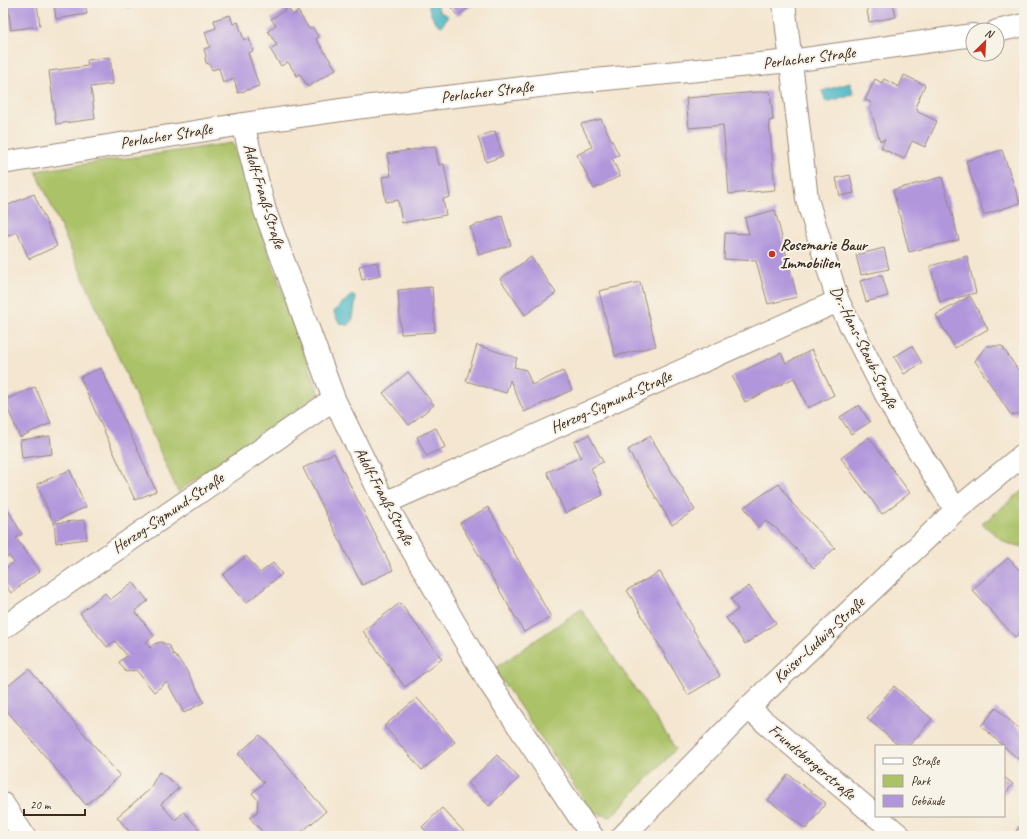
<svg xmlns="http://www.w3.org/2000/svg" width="1027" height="839" font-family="Caveat,sans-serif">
  <rect width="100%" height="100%" fill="#f7f3e8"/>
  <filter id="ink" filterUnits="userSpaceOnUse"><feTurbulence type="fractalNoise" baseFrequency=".025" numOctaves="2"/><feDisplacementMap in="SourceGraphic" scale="8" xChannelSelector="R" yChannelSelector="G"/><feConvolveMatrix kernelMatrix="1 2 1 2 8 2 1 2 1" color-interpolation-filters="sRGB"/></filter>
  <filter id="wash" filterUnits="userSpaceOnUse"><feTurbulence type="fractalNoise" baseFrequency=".012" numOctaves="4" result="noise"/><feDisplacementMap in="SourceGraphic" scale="16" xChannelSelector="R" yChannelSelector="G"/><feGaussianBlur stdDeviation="0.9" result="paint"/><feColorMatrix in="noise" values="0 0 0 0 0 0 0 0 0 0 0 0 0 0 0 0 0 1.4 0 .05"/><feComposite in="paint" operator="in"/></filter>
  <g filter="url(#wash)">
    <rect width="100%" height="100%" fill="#f4e6d0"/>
    <path fill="#acc267" stroke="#747642" d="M233,143l26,82 60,169 -141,98 -142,-321z
      M1024,489v58l-18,-4 -24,-19z
      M581,609l95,140 -65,68 -18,-4 -99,-144z"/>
    <path fill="#4ab8c4" stroke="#427171" d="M428,3h8l4,9 8,4 -6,10c-10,-4 -12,-13 -14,-23z
      M850,83l4,11 -28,8 -4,-11z
      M352,295l4,3 -3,20 -4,7c-10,0 -12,-4 -15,-13l6,-7z"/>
    <g id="blocks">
      <path fill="#b196dc" d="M24,3h13l3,23 -29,4 -3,-25z
        M54,3h31l2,11 -31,5z
        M126,3h28v1l-27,4z
        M449,3h27l-19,13z
        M866,3h27l3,14 -27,5z
        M954,3h34v1l-34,3z
        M288,8l5,7 5,-4 11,18 3,-2 7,10 -3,2 20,30 -28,18 -8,-13 -3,2 -9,-14 -7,4 -11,-17 7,-4 -9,-14 8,-6 -5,-6z
        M230,15l3,9 5,-2 6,18 5,-2 4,13 -5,2 11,33 -21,7 -4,-14 -11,4 -4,-15 -7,2 -3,-6 -3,-1 -1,-5 1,-2 -2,-7 6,-2 -5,-15 11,-4 -2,-8z
        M110,57l3,27 -22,3 4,32 -39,5 -7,-53 39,-5 -1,-6z
        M904,75l21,10 -9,20 2,7 19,9 -12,26 -13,-6 -8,18 -23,-11 4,-9 -5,2 -10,-33 2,-5 -7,-3 10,-21 7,4 2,-4 15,8z
        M770,91l3,29 -4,1 6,69 -46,4 -6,-69 -34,3 -3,-30z
        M601,119l18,36 -7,3 8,18 -26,13 -17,-34 15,-8 -11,-23z
        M495,131l8,25 -17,6 -8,-25z
        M435,146l4,19 5,-1 6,33 -7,2 3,16 -44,8 -4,-23 -12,2 -4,-25 9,-1 -4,-22z
        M1002,150l18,53 -36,12 -18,-54z
        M850,175l4,18 -14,3 -4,-18z
        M942,177l17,63 -50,12 -16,-62z
        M34,194l23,52 -28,13 -12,-27 -14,6v-39l3,7z
        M775,210l22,87 -29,7 -12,-43 -32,-2 1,-26 24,1 -4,-16z
        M502,216l9,29 -32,10 -9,-28z
        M884,248l5,21 -28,6 -5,-20z
        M967,256l9,37 -36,9 -10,-36z
        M531,257l25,36 -31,22 -25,-36z
        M377,262l3,14 -18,4 -3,-14z
        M882,275l6,21 -22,6 -6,-21z
        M640,282l16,64 -41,10 -16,-65z
        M432,287l3,45 -34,2 -3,-44z
        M970,296l18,33 -33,19 -19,-33z
        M477,345l40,13 -3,9 12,3 6,15 31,-14 9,19 -48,22 -14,-32 -4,13 -40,-12z
        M912,346l10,17 -18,11 -10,-17z
        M986,346h16l16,24 6,-5v48l-13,2 -36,-54z
        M812,350l22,45 -26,13 -14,-30 -49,24 -13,-26 49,-23 5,10z
        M101,368l55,123 -21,9 -55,-123z
        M408,372l26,33 -25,20 -26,-32z
        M35,387l16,36 -31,14 -16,-37z
        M859,405l11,17 -19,12 -11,-17z
        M436,428l9,19 -19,9 -9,-19z
        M589,435l14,27 -12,6 12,27 -38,18 -18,-41 34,-15 -7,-15z
        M50,436l2,18 -30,4 -2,-18z
        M650,436l45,74 -23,15 -44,-75z
        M869,437l41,56 -28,21 -41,-56z
        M334,453l59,117 -31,15 -59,-117z
        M70,470l16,37 -33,15 -16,-38z
        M779,484l13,19 43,45 -21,20 -37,-39 -12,-8 -7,6 -14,-20z
        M3,505h2l17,29 -6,4 24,33 -29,22 -8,-11v-12l11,-8 -5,-6 -6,4z
        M488,507l63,110 -27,15 -64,-109z
        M85,520l2,19 -31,4 -2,-20z
        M246,556l14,17 13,-10 9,11 -36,29 -23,-28z
        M1008,558l16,17v54l-9,8 -43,-47z
        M660,572l60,104 -32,19 -61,-105z
        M133,582l15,19 -13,10 19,25 -8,6 4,6 4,-4 7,-2 9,4 3,9 1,-1 11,14 19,34 -20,11 -17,-31 -13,10 -18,-22 -10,2 -7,-10 8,-6 -12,-15 -8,6 -27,-34 25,-20 5,7z
        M749,586l27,37 -31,21 -19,-26 12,-8 -7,-11z
        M400,603l42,56 -37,28 -42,-56z
        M29,669l91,107 -34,29 -83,-99v-16z
        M894,686l38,33 -23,27h-10l-32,-28z
        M417,698l38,44 -33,28 -38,-44z
        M996,708l28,25v31l-43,-38z
        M260,735l66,76 -29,25h-33v-2l-14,-16 7,-6 1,-12 -6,-7 12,-10 -26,-29z
        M497,755l22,23 -30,28 -21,-23z
        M159,772l13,9 7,7 -18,16 14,16 9,-8 19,22 -2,2h-68l-16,-19 32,-27z
        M788,774l38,29 -20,26 -38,-29z
        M1004,777l9,7 -9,11z
        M442,808l26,28h-40l2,-1 -8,-8z
        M1024,822v14h-3l-5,-5z"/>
    </g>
  </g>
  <g filter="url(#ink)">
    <use href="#blocks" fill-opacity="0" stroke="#988877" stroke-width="1"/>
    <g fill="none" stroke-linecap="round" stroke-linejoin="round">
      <defs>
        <path id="minor" d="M784,3l23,196 31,102 60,117 58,92
          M997,31l27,-6
          M243,124l22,87 69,188 51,104 102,176 105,157
          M3,163l240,-39 112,-16 209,-25 227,-22 182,-26
          M385,503l453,-202
          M3,628l331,-229
          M748,708l128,108
          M3,804l21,32
          M876,816l24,20
          M623,836l125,-128 208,-198 68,-56"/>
      </defs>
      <use href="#minor" stroke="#988877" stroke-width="24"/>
      <use href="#minor" stroke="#fff" stroke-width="22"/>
    </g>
  </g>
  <circle fill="#c8321e" stroke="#f7f3e8" stroke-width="1.5" cx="772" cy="254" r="4"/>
  <g text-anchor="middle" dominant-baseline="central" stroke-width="4" stroke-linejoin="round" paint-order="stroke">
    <g font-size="16" fill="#3b2a1e" stroke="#f7f3e8">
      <text transform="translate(809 58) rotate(-7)">Perlacher Straße</text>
      <text transform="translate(487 92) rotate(-7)">Perlacher Straße</text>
      <text transform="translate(166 136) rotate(-9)">Perlacher Straße</text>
      <text transform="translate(264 196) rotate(73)">Adolf-Fraaß-Straße</text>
      <text transform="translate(864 347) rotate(64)">Dr.-Hans-Staub-Straße</text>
      <text transform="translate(611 402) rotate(-24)">Herzog-Sigmund-Straße</text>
      <text transform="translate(384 496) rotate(62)">Adolf-Fraaß-Straße</text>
      <text transform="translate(168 513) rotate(-34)">Herzog-Sigmund-Straße</text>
      <text transform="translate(819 640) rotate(-43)">Kaiser-Ludwig-Straße</text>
      <text transform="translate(812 762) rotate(40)">Frundsbergerstraße</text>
    </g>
    <g font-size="16" font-weight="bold" fill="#3b2a1e" stroke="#f7f3e8" text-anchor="start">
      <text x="780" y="245">Rosemarie Baur<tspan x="780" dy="18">Immobilien</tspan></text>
    </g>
  </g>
  <rect width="1027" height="839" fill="none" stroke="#f7f3e8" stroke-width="16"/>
  <rect x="875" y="745" width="130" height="72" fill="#f7f3e8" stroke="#aca397"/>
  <rect x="883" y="758" width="20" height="6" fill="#ffffff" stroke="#aca397"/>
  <text x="911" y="765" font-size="12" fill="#3b2a1e">Straße</text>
  <rect x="883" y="775" width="20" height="12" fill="#acc267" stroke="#aca397"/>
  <text x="911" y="785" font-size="12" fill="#3b2a1e">Park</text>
  <rect x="883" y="795" width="20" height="12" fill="#b196dc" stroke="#aca397"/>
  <text x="911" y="805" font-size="12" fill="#3b2a1e">Gebäude</text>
  <g transform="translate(985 42) rotate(24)"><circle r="19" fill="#f7f3e8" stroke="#aca397"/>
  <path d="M0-3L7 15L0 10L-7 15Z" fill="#c8321e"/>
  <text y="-6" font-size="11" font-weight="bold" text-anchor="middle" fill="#3b2a1e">N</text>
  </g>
  <path d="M24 809v6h61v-6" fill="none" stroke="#3b2a1e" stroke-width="2"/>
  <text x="30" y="809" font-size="12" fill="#3b2a1e" stroke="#f7f3e8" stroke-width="3" paint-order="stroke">20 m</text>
</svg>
